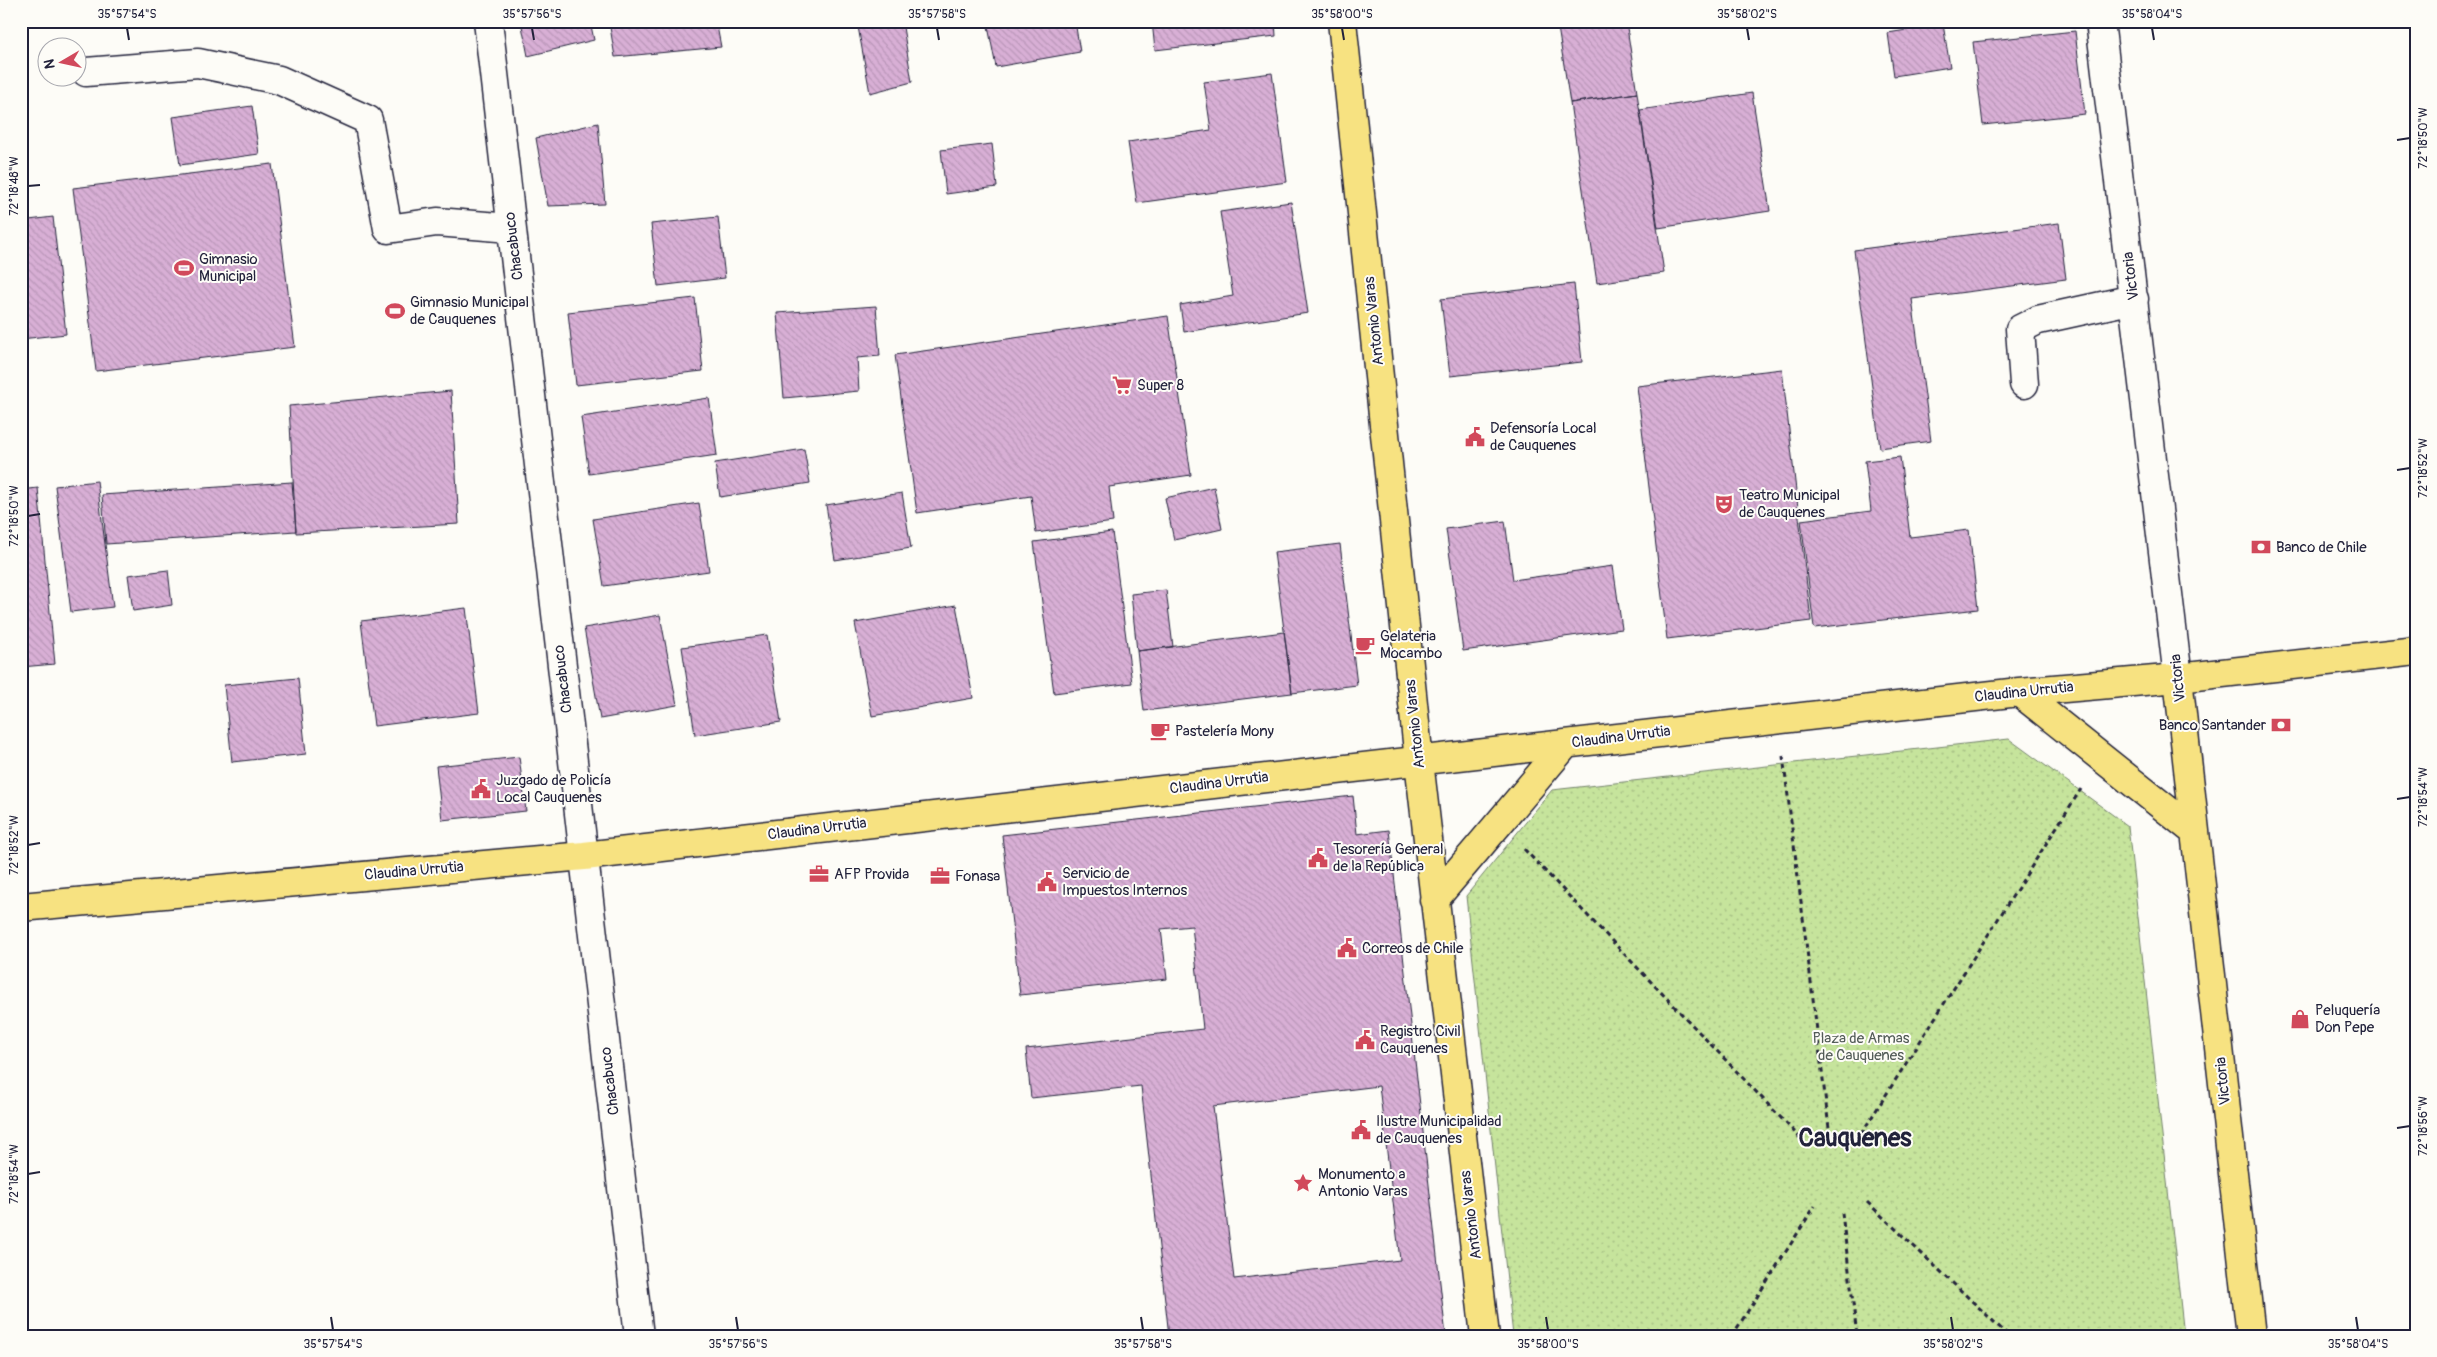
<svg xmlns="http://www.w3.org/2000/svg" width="2437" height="1357" font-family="Pangolin,sans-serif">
  <defs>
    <pattern id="park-dots" width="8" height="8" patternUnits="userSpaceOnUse" patternTransform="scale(1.25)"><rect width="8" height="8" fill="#c6e49c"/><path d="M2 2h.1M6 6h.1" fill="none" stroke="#aac387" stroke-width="1.8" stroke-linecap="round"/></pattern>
    <pattern id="building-back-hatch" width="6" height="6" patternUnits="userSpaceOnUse" patternTransform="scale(1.25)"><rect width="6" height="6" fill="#d8afd5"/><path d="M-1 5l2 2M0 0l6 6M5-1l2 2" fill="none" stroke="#b996b8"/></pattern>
  </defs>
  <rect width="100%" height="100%" fill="#fdfcf7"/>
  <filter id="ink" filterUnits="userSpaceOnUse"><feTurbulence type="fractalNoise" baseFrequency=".02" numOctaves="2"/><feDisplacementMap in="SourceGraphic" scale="10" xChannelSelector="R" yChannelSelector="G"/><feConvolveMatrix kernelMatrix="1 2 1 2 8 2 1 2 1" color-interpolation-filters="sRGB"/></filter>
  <g filter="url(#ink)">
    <path fill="url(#park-dots)" stroke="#74836c" d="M2009,739l119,87 56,510h-671l-47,-440 86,-106z"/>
    <path fill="url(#building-back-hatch)" stroke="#22223b" fill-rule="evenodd" d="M521,21h69l4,19 -66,16z
      M609,21h107l5,26 -106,10z
      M857,21h45l10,61 -42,11z
      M987,21h88l5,31 -84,15z
      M1152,21h123l1,15 -121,14z
      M1557,21h69l11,72 -67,10z
      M1943,24l7,43 -56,9 -6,-43z
      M2075,31l10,83 -102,11 -10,-83z
      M1272,73l15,109 -150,21 -9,-61 83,-12 -7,-48z
      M1637,93l27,180 -67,10 -27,-180z
      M1752,93l18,118 -112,17 -18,-118z
      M252,106l7,48 -79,11 -7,-48z
      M598,123l7,81 -57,2 -12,-68z
      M992,144l5,43 -51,7 -5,-44z
      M272,164l23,183 -199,24 -23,-183z
      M1291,202l17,111 -124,19 -4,-27 53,-9 -13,-84z
      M53,217l13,117 -45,5v-118z
      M718,217l7,61 -67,8 -7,-62z
      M2059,223l7,56 -154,20 19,142 -51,7 -26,-198z
      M1574,284l8,78 -132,14 -9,-77z
      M695,298l8,73 -127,14 -8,-73z
      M876,306l4,50 -23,2 2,33 -75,7 -7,-85z
      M1168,316l23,159 -82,12 4,35 -77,11 -5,-37 -114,17 -22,-158z
      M1782,369l29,252 -144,18 -30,-253z
      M451,391l8,133 -163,9 -7,-127z
      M709,398l8,57 -128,19 -8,-57z
      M804,449l6,34 -90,14 -5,-34z
      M1900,457l10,80 59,-7 9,79 -164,19 -13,-108 70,-9 -6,-50z
      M97,481l16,126 -42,5 -16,-126z
      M292,482l4,49 -190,13 -4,-49z
      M1214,487l8,42 -48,11 -9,-42z
      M38,488l17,176 -34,3v-177z
      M902,493l9,55 -76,12 -9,-55z
      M699,503l10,68 -105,15 -11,-67z
      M1505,521l8,59 100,-14 9,63 -159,22 -17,-122z
      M1112,532l20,151 -78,10 -20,-151z
      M1340,544l17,141 -65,8 -18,-141z
      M168,570l4,35 -39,6 -5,-36z
      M1166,590l7,57 -36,4 -6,-57z
      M956,605l17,93 -101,18 -17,-93z
      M466,608l13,105 -105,13 -13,-105z
      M660,615l17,90 -77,14 -16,-91z
      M1284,632l8,61 -148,18 -7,-60z
      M767,635l14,87 -86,13 -13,-88z
      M298,678l8,76 -74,8 -8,-77z
      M519,757l7,54 -84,9 -6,-54z
      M1353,796l4,38 32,-4 57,506h-277l-28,-250 -110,12 -5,-49 177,-20 -11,-103 -31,3 6,50 -147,16 -18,-160zM1379,1086l21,174 -166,19 -21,-173z"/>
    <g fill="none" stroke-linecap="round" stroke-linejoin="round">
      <defs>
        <path id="minor" d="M488,21l151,1315
          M2100,21l78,657
          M86,72l112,-9 81,17 89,40 20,109 49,-7 74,6
          M2024,384l-4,-55 18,-9 96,-21"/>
        <path id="major" d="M1342,21l77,740 66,575
          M2178,678l73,658
          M2019,692l176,140
          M1434,900l132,-156
          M21,907l563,-51 1435,-164 159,-14 238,-27"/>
      </defs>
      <use href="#minor" stroke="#22223b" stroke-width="31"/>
      <use href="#major" stroke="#22223b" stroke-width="31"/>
      <path stroke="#22223b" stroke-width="3" stroke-dasharray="5 4" stroke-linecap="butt" d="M1783,756l46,372
        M1524,849l281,294
        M1861,1134l220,-345
        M1867,1202l142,134
        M1842,1213l15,123
        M1732,1336l83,-130"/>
      <use href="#minor" stroke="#fdfcf7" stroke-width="28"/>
      <use href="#major" stroke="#f7e281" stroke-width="28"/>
    </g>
  </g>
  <path fill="none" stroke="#22223b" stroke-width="2" d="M127,28l2,12M532,28l2,12M937,28l2,12M1342,28l2,12M1747,28l2,12M2152,28l2,12M2397,140l13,-2M28,186l12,-1M2397,470l13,-2M28,516l12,-2M2397,799l13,-2M28,845l12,-2M2397,1128l13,-2M28,1174l12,-2M331,1317l2,13M736,1317l2,13M1141,1317l2,13M1546,1317l2,13M1951,1317l2,13M2356,1317l2,13"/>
  <defs>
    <symbol id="stadium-bare" viewBox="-9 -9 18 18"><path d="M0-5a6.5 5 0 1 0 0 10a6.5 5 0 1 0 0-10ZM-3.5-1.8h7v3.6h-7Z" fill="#d1495b" stroke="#fdfcf7" stroke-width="2.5" paint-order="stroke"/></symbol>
    <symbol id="supermarket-bare" viewBox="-9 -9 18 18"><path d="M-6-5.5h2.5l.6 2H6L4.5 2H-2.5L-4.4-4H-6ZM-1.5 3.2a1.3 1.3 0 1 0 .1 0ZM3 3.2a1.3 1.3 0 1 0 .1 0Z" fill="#d1495b" stroke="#fdfcf7" stroke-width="2.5" paint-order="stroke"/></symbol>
    <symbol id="civic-bare" viewBox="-9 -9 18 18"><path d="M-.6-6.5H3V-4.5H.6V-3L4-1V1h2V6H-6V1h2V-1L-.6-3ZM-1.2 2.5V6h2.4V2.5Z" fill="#d1495b" stroke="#fdfcf7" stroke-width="2.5" paint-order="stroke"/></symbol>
    <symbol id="theatre-bare" viewBox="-9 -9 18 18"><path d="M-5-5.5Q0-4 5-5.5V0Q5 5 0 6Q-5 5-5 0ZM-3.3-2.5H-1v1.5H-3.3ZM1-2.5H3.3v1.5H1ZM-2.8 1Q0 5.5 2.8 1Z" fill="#d1495b" stroke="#fdfcf7" stroke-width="2.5" paint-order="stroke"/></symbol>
    <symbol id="bank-bare" viewBox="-9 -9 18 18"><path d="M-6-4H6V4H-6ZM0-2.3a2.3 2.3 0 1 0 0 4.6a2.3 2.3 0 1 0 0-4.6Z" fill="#d1495b" stroke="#fdfcf7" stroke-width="2.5" paint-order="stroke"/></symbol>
    <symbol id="cafe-bare" viewBox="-9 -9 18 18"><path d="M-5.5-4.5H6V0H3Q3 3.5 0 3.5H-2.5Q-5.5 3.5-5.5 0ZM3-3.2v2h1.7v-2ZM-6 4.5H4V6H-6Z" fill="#d1495b" stroke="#fdfcf7" stroke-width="2.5" paint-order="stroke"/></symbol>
    <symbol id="office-bare" viewBox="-9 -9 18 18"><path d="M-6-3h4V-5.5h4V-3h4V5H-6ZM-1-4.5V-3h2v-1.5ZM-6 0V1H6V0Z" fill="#d1495b" stroke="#fdfcf7" stroke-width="2.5" paint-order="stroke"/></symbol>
    <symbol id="shop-bare" viewBox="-9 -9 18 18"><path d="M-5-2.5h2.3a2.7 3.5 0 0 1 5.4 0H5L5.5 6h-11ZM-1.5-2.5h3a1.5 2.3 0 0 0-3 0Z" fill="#d1495b" stroke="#fdfcf7" stroke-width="2.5" paint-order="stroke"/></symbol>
    <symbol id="sight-bare" viewBox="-9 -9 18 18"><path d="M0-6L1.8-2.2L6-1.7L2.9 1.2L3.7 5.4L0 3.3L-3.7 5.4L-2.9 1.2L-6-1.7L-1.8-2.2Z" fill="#d1495b" stroke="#fdfcf7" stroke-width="2.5" paint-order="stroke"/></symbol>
  </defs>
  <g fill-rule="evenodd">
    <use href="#stadium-bare" x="170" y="254" width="28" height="28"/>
    <use href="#stadium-bare" x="381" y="297" width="28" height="28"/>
    <use href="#supermarket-bare" x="1108" y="371" width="28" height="28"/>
    <use href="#civic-bare" x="1461" y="423" width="28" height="28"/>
    <use href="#theatre-bare" x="1710" y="490" width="28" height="28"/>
    <use href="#bank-bare" x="2247" y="533" width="28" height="28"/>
    <use href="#cafe-bare" x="1351" y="631" width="28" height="28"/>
    <use href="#bank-bare" x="2267" y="711" width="28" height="28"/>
    <use href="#cafe-bare" x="1146" y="717" width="28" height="28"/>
    <use href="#civic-bare" x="467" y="775" width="28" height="28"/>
    <use href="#civic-bare" x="1304" y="844" width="28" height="28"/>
    <use href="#office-bare" x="805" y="860" width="28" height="28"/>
    <use href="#office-bare" x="926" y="862" width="28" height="28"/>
    <use href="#civic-bare" x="1033" y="868" width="28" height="28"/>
    <use href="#civic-bare" x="1333" y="934" width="28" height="28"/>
    <use href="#shop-bare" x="2286" y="1005" width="28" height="28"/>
    <use href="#civic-bare" x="1351" y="1026" width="28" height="28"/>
    <use href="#civic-bare" x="1347" y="1116" width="28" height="28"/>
    <use href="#sight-bare" x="1289" y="1169" width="28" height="28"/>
  </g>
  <g text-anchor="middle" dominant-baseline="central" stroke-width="4" stroke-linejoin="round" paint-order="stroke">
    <g font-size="15" fill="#22223b" stroke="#fdfcf7">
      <text transform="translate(514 246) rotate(-97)">Chacabuco</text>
      <text transform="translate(2131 276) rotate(-97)">Victoria</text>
      <text transform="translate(1374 321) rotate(-96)">Antonio Varas</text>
      <text transform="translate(2178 678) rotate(-96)">Victoria</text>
      <text transform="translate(563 679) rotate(-97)">Chacabuco</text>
      <text transform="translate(2024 692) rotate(-6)">Claudina Urrutia</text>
      <text transform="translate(1415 724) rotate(-96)">Antonio Varas</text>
      <text transform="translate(1621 737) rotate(-7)">Claudina Urrutia</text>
      <text transform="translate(1219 783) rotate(-7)">Claudina Urrutia</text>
      <text transform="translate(817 829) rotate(-7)">Claudina Urrutia</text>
      <text transform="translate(414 871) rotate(-5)">Claudina Urrutia</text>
      <text transform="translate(610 1081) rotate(-97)">Chacabuco</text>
      <text transform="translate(2223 1081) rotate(-96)">Victoria</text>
      <text transform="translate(1471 1215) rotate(-97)">Antonio Varas</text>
    </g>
    <g font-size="15" fill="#22223b" stroke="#fdfcf7" text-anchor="start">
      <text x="199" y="259">Gimnasio<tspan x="199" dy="17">Municipal</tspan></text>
      <text x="410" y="302">Gimnasio Municipal<tspan x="410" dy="17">de Cauquenes</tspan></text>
      <text x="1137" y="385">Super 8</text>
      <text x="1490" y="428">Defensoría Local<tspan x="1490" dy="17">de Cauquenes</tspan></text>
      <text x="1739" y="495">Teatro Municipal<tspan x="1739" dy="17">de Cauquenes</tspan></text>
      <text x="2276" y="547">Banco de Chile</text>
      <text x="1380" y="636">Gelateria<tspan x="1380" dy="17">Mocambo</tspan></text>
      <text x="2266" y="725" text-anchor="end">Banco Santander</text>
      <text x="1175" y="731">Pastelería Mony</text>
      <text x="496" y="780">Juzgado de Policía<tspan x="496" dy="17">Local Cauquenes</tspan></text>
      <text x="1333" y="849">Tesorería General<tspan x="1333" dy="17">de la República</tspan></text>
      <text x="1062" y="873">Servicio de<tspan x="1062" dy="17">Impuestos Internos</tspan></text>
      <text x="834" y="874">AFP Provida</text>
      <text x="955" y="876">Fonasa</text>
      <text x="1362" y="948">Correos de Chile</text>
      <text x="2315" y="1010">Peluquería<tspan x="2315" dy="17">Don Pepe</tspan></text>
      <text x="1380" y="1031">Registro Civil<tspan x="1380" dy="17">Cauquenes</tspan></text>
      <text x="1376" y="1121">Ilustre Municipalidad<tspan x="1376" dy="17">de Cauquenes</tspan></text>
      <text x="1318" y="1174">Monumento a<tspan x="1318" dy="17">Antonio Varas</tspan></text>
    </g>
    <g font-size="15" fill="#535c58" stroke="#fdfcf7">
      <text x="1861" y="1038">Plaza de Armas<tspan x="1861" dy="17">de Cauquenes</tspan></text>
    </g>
    <g font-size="25" font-weight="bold" fill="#22223b" stroke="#fdfcf7">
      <text x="1855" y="1138">Cauquenes</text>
    </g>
  </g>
  <rect width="2437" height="1357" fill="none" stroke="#fdfcf7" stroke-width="55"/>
  <g transform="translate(62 62) rotate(261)"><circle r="24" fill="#fdfcf7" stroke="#a5a5ac"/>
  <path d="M0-4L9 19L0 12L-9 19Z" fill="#d1495b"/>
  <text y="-8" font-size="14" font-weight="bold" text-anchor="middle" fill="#22223b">N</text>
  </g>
  <rect x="28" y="28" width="2382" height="1302" fill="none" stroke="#22223b" stroke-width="2"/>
  <g font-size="12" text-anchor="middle" fill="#22223b">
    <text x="127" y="18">35°57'54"S</text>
    <text x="532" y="18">35°57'56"S</text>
    <text x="937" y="18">35°57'58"S</text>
    <text x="1342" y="18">35°58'00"S</text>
    <text x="1747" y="18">35°58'02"S</text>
    <text x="2152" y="18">35°58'04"S</text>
    <text transform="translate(2423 138) rotate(-90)" y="4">72°18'50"W</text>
    <text transform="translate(14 186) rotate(-90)" y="4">72°18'48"W</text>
    <text transform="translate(2423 468) rotate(-90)" y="4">72°18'52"W</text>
    <text transform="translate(14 516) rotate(-90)" y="4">72°18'50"W</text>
    <text transform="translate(2423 797) rotate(-90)" y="4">72°18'54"W</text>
    <text transform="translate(14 845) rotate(-90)" y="4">72°18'52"W</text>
    <text transform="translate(2423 1126) rotate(-90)" y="4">72°18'56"W</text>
    <text transform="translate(14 1174) rotate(-90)" y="4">72°18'54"W</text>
    <text x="333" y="1348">35°57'54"S</text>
    <text x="738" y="1348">35°57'56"S</text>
    <text x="1143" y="1348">35°57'58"S</text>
    <text x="1548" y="1348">35°58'00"S</text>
    <text x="1953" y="1348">35°58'02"S</text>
    <text x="2358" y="1348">35°58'04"S</text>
  </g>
</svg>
